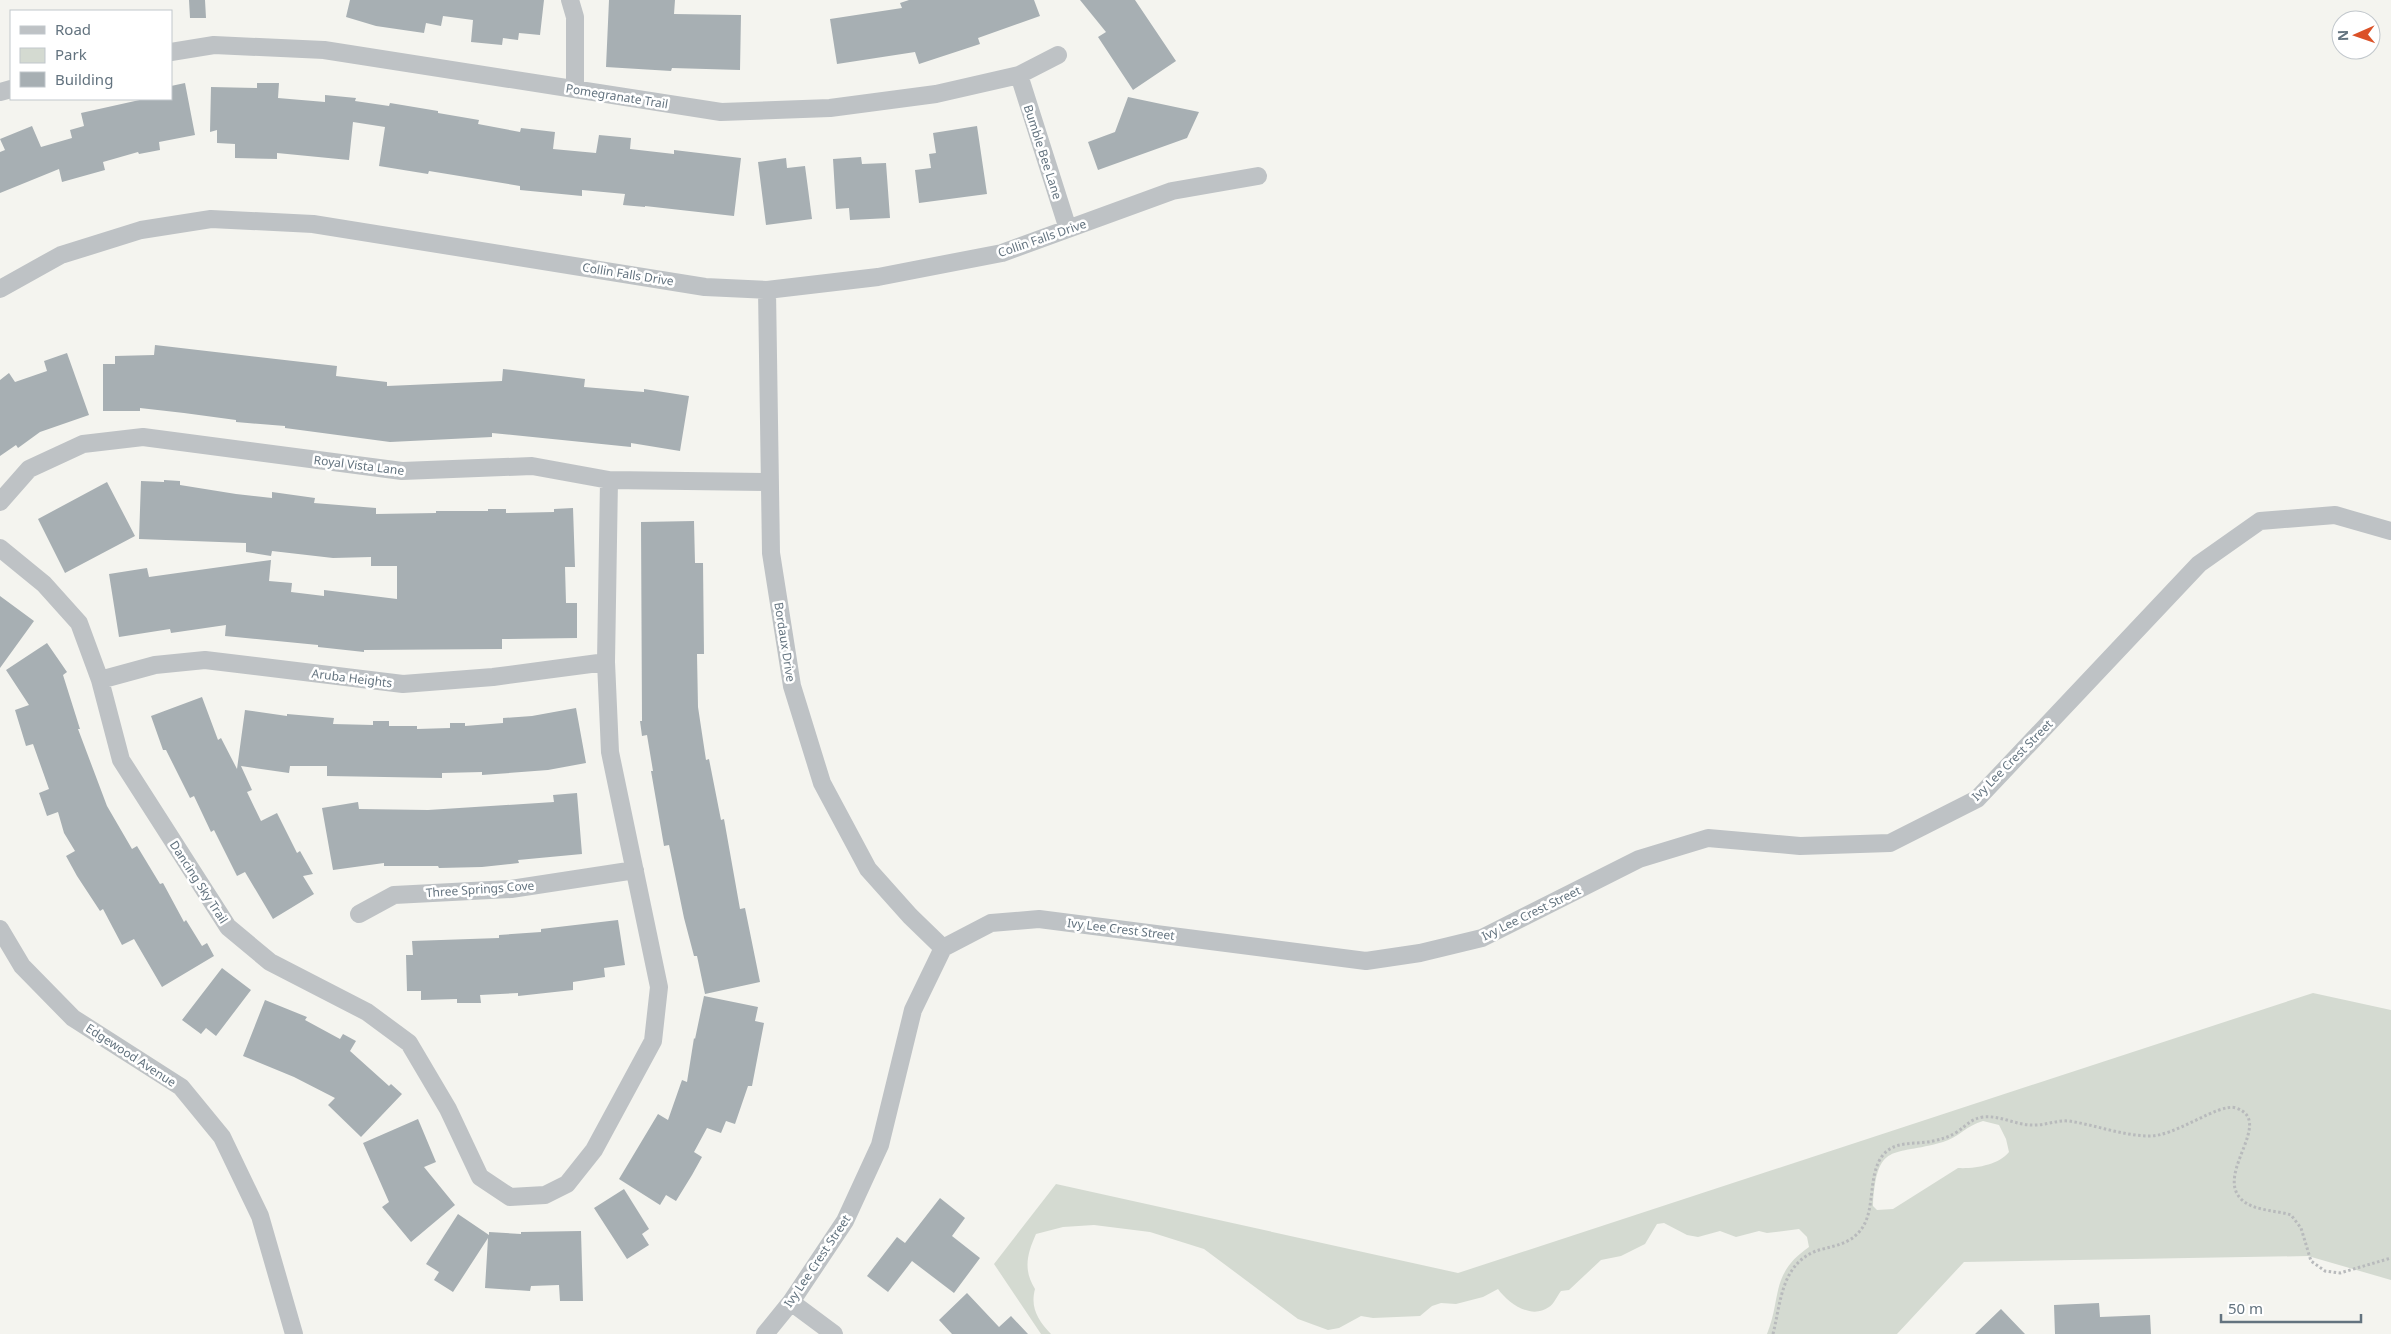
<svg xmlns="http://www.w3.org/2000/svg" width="2391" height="1334" font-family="'Noto Sans',sans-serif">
  <rect width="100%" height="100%" fill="#f4f4ef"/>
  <path fill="#d4dad1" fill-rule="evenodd" d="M2313,993l78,17v270l-83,-24 -344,6 -67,72h-130c15,-38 3,-60 42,-87l-2,-10 -8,-8 -32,4 -8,-2 -23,6 -16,-6 -22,6 -11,-2 -23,-12 -7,1 -12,20 -24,12 -20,4 -32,30 -8,1c-4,5 -7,13 -12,16 -18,13 -41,-4 -51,-18l-15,8 -27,7 -15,-1 -9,3 -12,10 -47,2 -12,-2 -22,12 -11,2 -30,-11 -94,-70 -54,-17 -56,-7 -31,2 -27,7c-9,20 -13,36 -1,55 -5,19 3,31 16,45h-10l-47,-70 62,-80 402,89zM1983,1121l16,4 7,14 3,13c-10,13 -35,17 -51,16l-65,41 -16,1 -4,-4c4,-66 19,-49 70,-64 15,-4 24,-17 40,-21z"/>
  <path fill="#a7afb3" d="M189,0h16l1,18h-16z
    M350,0h194l-4,35 -21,-2 -1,7 -15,-2 -1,7 -31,-3 2,-22 -30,-4 -2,10 -15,-3 -2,10 -48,-7 -30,-9z
    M609,0h66l-1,14 67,1 -1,55 -68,-2 -1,3 -65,-4z
    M909,0h125l6,16 -62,22 2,6 -61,20 -4,-12 -78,12 -7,-45 72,-11 -2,-5z
    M1080,0h55l41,61 -43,29 -35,-53 8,-5z
    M185,83l10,52 -36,7 1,8 -21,4 -1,-2 -35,10 2,8 -43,12 -3,-13 -59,24v-41l5,-2 -5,-11 32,-13 9,21 31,-9 -2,-8 14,-4 -3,-13 63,-14h27v-13z
    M257,83h22l-1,15 47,4v-7l31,3 -1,3 34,5 1,-3 48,8v2l41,7 -1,4 42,8 1,-4 34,4 -2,17 43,4 3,-18 32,3 -1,11 44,5v-4l67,8 -7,58 -89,-10v1l-22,-2 2,-11 -43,-4v6l-62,-6v-4l-91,-15 -1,3 -49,-8 6,-39 -32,-5 -4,38 -72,-7v6l-42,-1v-14l-18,-1v-13l-7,2 1,-45 46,1z
    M1128,97l71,15 -12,26 -89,32 -10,-28 27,-10z
    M977,126l10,68 -68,9 -4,-33 16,-2 -2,-14 7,-1 -3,-20z
    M861,157l1,7 24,-1 4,55 -40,2 -1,-12 -13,1 -3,-50z
    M786,158l1,10 18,-2 7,53 -46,6 -8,-63z
    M155,345l182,21 -1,10 51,6v4l115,-5 1,-12 82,10 -1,8 60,5v-3l45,7 -9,55 -49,-8v4l-139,-14v4l-102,5 -105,-14v-2l-49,-4v-2l-52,-7 -44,-5v3h-37v-47h12v-8l39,-1z
    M67,353l22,62 -49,17 -22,16 -2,-3 -16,11v-76l9,-7 6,9 32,-11 -3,-10z
    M164,480l16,1v4l56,9 36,4v-6l43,6 -1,5 62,5v6l60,-1v-2h52v-2h18v4l48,-1v-3l19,-1 2,59h-10l1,36h11v35l-75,1v10l-138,1v2l-46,-5v-2l-93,-9 1,-11 -55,8 -1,-4 -51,8 -10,-63 38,-6 2,9 122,-17 -2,21 23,2 -1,9 33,4v-6l73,9v-33h-26v-9l-38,1 -61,-7 -1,5 -25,-4v-9l-107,-4 2,-58 23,1z
    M107,482l28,54 -70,37 -27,-54z
    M694,521l1,42h8l1,91h-7l1,53 8,53 3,-1 12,61 3,-1 16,90 5,-1 15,74 -55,12 -8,-38h-3l-10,-38 -15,-73 -5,1 -13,-75h2l-6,-36 -5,1 -2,-15h2l-1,-199z
    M0,596l34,25 -34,47z
    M47,643l20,29 -4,3 17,54h-2l29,77 25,43 5,-3 23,38 3,-1 21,39 2,-2 16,26 5,-3 7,13 -52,31 -28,-48 -12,6 -19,-36 -3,2 -23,-35 -11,-20 9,-5 -11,-18 -6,-21 -11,4 -8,-23 10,-4 -16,-45 -7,2 -11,-36 14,-5 -23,-35z
    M202,697l16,43 3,-2 16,31 8,-59 42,6v-2l47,4 -1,6 40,1v-4h16v5h28v3l33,-1v-5h15v3l38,-3v-5l29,-2 44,-8 10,55 -38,7 -66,5v-3l-40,1v5l-115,-2v-10h-37l-1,7 -48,-7 11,24 -5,2 14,29 16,-8 20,40 3,-2 13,23 -10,2 11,18 -41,25 -28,-47 -8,4 -23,-46 -3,2 -17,-36 -4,2 -24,-48h-3l-12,-34z
    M577,793l5,61 -64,6 1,3 -37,4 -43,1 -1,-2h-54v-3l-51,7 -11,-62 36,-6 1,7 69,1 126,-8 -1,-7z
    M618,920l7,45 -21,3 1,9 -32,5v8l-55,6v-3l-38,2 1,8h-24v-4l-36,1v-9h-14l-1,-36h7l-1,-14 87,-3v-3l42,-3v-3z
    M222,968l29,22 -35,46 -10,-8 -5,6 -19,-14z
    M704,996l54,11 -3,14 9,2 -12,63h-4l-13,38 -9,-3 -5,12 -14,-5 -13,24 8,5 -10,18 -16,26 -10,-6 -6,10 -41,-26 39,-65 10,6 14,-40 5,2 7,-44 1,1z
    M265,1000l42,17 -2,3 35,19 3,-5 13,7 -6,10 39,35 2,-2 11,10 -41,43 -33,-32 7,-7 -41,-21 -51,-21z
    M418,1119l18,43 -12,5 31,38 -44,37 -29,-35 7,-5 -26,-59z
    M624,1189l25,40 -7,5 7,11 -22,14 -33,-51z
    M940,1198l25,20 -13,18 28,22 -26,35 -42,-32 -24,31 -21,-16 30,-39 8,6z
    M458,1214l31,21v-3l32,2v-2l60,-1 2,70h-23l-1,-16 -28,1 -1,5 -45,-3 3,-50 -35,54 -19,-12 5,-8 -13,-8z
    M967,1293l32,34 12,-11 17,18h-76l-13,-14z
    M2099,1303l1,14 50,-2 1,19h-96l-1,-29z
    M2001,1309l24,25h-50z"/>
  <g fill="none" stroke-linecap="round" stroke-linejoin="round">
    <path stroke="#b8babc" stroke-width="3" stroke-dasharray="2.5 2.5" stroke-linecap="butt" d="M1773,1334c8,-32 8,-69 43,-83 12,-4 29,-6 39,-15 24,-20 10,-58 28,-81 12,-15 33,-10 50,-14 9,-2 16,-4 24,-9 10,-7 14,-13 26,-15 18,-2 34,9 52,8 12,0 22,-5 34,-4 26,4 52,14 78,15 27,2 72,-34 89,-28 39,13 -21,65 5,91 12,12 34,11 50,16l10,13 10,33 14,10 15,2 51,-15"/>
    <path stroke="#bec2c5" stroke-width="18" d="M570,0l5,17v72
      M171,52l43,-7 110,5 397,62 109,-4 106,-14 83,-19 39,-20
      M1019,75l49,154
      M0,92l11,-3
      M0,289l61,-34 80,-25 70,-11 102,5 392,63 62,3 111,-13 124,-24 170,-62 86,-15
      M767,290l4,263 21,133 30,97 46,86 42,47 33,32
      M0,502l29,-33 54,-25 60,-7 259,34 130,-5 77,14 161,2
      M0,548l44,36 35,39 21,57 21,80 107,167 42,35 97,50 42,31 39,66 32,68 30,20 35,-2 22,-11 27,-34 59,-109 6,-54 -49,-235 -4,-90 3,-182
      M100,680l55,-15 50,-5 198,24 90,-7 113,-15
      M359,914l35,-19 117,-6 124,-19
      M0,929l22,37 51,52 108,69 41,50 38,79 34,118
      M791,1302l43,32
      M765,1334l26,-32 54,-81 35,-76 33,-135 30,-62 48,-25 48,-4 327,42 54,-8 62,-15 157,-79 69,-21 92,8 90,-3 87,-44 222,-235 61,-43 75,-6 56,16"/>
  </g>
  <g text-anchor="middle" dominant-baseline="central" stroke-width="5" stroke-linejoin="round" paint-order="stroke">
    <g font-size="12" fill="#63737f" stroke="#fff">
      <text transform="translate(617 96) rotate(9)">Pomegranate Trail</text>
      <text transform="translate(1043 152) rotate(72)">Bumble Bee Lane</text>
      <text transform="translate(1042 238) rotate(-19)">Collin Falls Drive</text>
      <text transform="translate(628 274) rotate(9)">Collin Falls Drive</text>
      <text transform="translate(359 465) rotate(7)">Royal Vista Lane</text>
      <text transform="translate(785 642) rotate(81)">Bordaux Drive</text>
      <text transform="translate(352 678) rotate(7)">Aruba Heights</text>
      <text transform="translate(2012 760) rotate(-45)">Ivy Lee Crest Street</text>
      <text transform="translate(199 882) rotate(57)">Dancing Sky Trail</text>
      <text transform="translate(480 889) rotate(-4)">Three Springs Cove</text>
      <text transform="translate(1531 913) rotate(-26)">Ivy Lee Crest Street</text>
      <text transform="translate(1121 929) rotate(7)">Ivy Lee Crest Street</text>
      <text transform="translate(131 1055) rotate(33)">Edgewood Avenue</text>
      <text transform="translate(817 1261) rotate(-56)">Ivy Lee Crest Street</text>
    </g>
  </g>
  <rect x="10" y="10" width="162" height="90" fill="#ffffff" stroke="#c1c7cc"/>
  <rect x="20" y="26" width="25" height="8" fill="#bec2c5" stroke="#c1c7cc"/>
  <text x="55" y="35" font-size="15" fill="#63737f">Road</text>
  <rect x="20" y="48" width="25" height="15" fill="#d4dad1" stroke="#c1c7cc"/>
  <text x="55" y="60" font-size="15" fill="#63737f">Park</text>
  <rect x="20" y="72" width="25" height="15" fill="#a7afb3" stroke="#c1c7cc"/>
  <text x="55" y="85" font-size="15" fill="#63737f">Building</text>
  <g transform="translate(2356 35) rotate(268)"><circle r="24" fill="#ffffff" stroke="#c1c7cc"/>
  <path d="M0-4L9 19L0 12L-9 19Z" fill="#db5127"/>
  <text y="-8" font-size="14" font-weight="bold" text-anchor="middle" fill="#63737f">N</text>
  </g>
  <path d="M2221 1314v8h140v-8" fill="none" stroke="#63737f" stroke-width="2.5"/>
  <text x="2228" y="1314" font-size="15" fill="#63737f" stroke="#ffffff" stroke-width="4" paint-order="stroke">50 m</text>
</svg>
